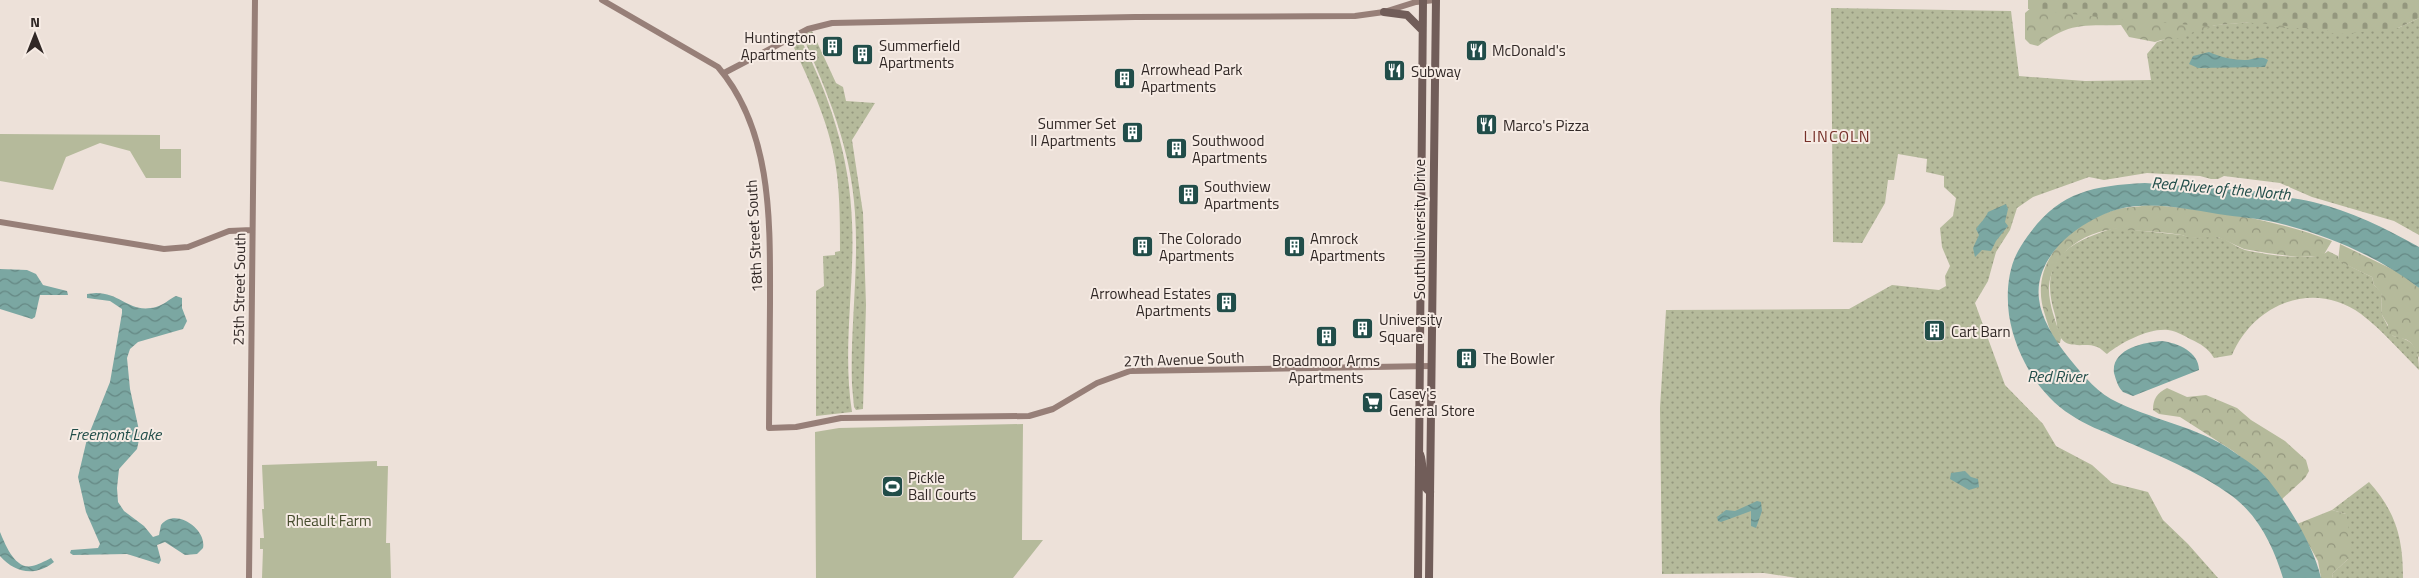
<svg xmlns="http://www.w3.org/2000/svg" width="2419" height="578" font-family="'Titillium Web',sans-serif">
  <defs>
    <pattern id="grass-dots" width="8" height="8" patternUnits="userSpaceOnUse" patternTransform="scale(1.25)"><rect width="8" height="8" fill="#b5ba9b"/><path d="M2 2h.1M6 6h.1" fill="none" stroke="#94977e" stroke-width="1.8" stroke-linecap="round"/></pattern>
    <pattern id="forest-crowns" width="20" height="18" patternUnits="userSpaceOnUse" patternTransform="scale(1.25)"><rect width="20" height="18" fill="#b5ba9b"/><path d="M2 6a3 3 0 1 1 6 0M12 15a3 3 0 1 1 6 0" fill="none" stroke="#94977e"/></pattern>
    <pattern id="cemetery-stones" width="16" height="16" patternUnits="userSpaceOnUse" patternTransform="scale(1.25)"><rect width="16" height="16" fill="#b5ba9b"/><path d="M2 7V4a2 2 0 0 1 4 0v3zM10 15v-3a2 2 0 0 1 4 0v3z" fill="#94977e"/></pattern>
    <pattern id="water-waves" width="16" height="10" patternUnits="userSpaceOnUse" patternTransform="scale(1.25)"><rect width="16" height="10" fill="#7ba7a2"/><path d="M0 5q4-4 8 0t8 0" fill="none" stroke="#658884"/></pattern>
  </defs>
  <rect width="100%" height="100%" fill="#ede1d9"/>
  <path fill="url(#grass-dots)" d="M1831,8l180,3 8,65 66,5 66,-1 -4,-26 10,-12 49,-16 44,-4 148,6 21,-10v217l-25,-14 -82,-24 -32,-14 -56,-7 -6,3h-7l-11,-3 -53,-3 -43,7 -15,-3 -56,20 -16,11 -7,22 -14,22 -8,29 -13,22 30,82 38,39 13,22 36,19 20,18 36,9 15,28 25,24 30,34h-421l-33,-5 -102,1 -2,-166 6,-98 183,-1 43,-24 47,5 7,-4 -1,-10 5,-10 -8,-19 -2,-19 13,-12 3,-18 -12,-11v-11l-18,-4 1,-13 -29,-5 -4,26h-6l-3,23 -23,40 -29,-1z
    M812,31l24,52 7,4 3,14 29,2 -23,37 11,73 3,92 -3,104 -7,1 -2,-3 -2,-22c-2,-57 7,-115 3,-172 -4,-64 -27,-120 -53,-178z
    M799,36c30,57 51,121 53,186 3,63 -10,127 0,190l-36,4v-125l8,-5 -1,-30 12,-1v-3l5,-1c0,-25 0,-51 -3,-76 -5,-47 -27,-92 -46,-134z
    M2114,228l68,7c12,5 22,0 35,2 9,1 18,10 28,13 17,4 71,13 83,1l10,5 1,5 33,16 2,8 7,7 1,23 11,21c21,3 26,13 26,34 -19,-19 -37,-40 -58,-56 -48,-35 -107,-10 -129,41l-18,3c-6,-10 -13,-14 -24,-19 -7,-4 -14,-8 -22,-9 -19,-2 -46,12 -61,24 -3,-2 -6,-6 -10,-7 -11,-5 -28,3 -36,-9 -4,-6 -4,-16 -6,-23 -17,-55 11,-72 59,-87z
    M2369,482c27,30 34,56 34,96h-70l-1,-4 16,-15 -2,-45 -14,-4z"/>
  <path fill="url(#forest-crowns)" d="M2362,0h57l-45,29 -28,5 -17,-1 -15,-5h-31l-36,-6 -33,3 -11,6h-8l-12,7 -22,2 -6,2 -26,-5 -8,-12c-40,1 -50,-3 -83,21l-8,-2 -5,-5v-26l7,-6z
    M2148,205c62,4 126,14 184,36l-9,15 -25,1 -31,-4 -23,-4 -26,-12 -28,1 -8,-3c-19,-3 -38,-4 -57,-5 -4,0 -8,-2 -12,-1 -30,4 -61,24 -64,57 -1,17 7,36 12,52l-1,5h-3c-6,-9 -9,-18 -12,-28 -18,-52 25,-93 73,-106 9,-2 20,-2 30,-4z
    M2340,244l60,29 19,15v70c-11,-27 -13,-14 -31,-25v-8l-6,-10 -1,-22 -7,-8 -2,-8 -34,-16z
    M2167,388l20,9 19,-2 31,13 14,12 34,21 21,19 3,11 -4,7 -24,22 -17,-25 -31,-24 -53,-34 -21,-3 -6,-4c0,-11 4,-17 14,-22z
    M2332,510l14,4 6,34 -4,11 -16,15 1,4h-12l-3,-17 -21,-37z"/>
  <path fill="url(#cemetery-stones)" d="M2028,0h391v18l-21,10 -47,5 -101,-11 -44,4 -80,-6 -98,-11z"/>
  <path fill="#b5ba9b" d="M0,134l160,1v14h21v29h-35l-16,-27 -30,-8 -34,14 -13,33 -53,-9z
    M1023,424l-1,116h21l-30,38h-197l-1,-146 24,-4z
    M377,461v5h11l-2,77h4l1,35h-129l1,-29h-3v-11h4l-2,-29h2l-2,-44z"/>
  <path fill="url(#water-waves)" d="M2209,52c11,5 24,8 36,8 8,0 16,-5 23,0l-3,7 -67,1 -9,-4 4,-8z
    M2145,183l120,9c16,6 32,6 48,10 38,9 72,26 106,45v41c-41,-32 -94,-54 -145,-66 -18,-4 -37,-5 -56,-8 -33,-5 -65,-13 -99,-5 -20,5 -41,18 -56,32 -15,15 -27,35 -24,58 2,19 15,39 26,54 13,16 28,36 46,46 39,21 87,27 123,53 10,7 23,15 31,24 22,26 49,70 56,102h-38c-9,-30 -24,-62 -51,-82 -34,-25 -75,-41 -114,-58 -15,-7 -33,-13 -47,-23 -33,-21 -56,-61 -62,-100 -3,-23 -1,-49 12,-69 33,-52 65,-60 124,-63z
    M2006,204l2,5 -3,13 3,4 -12,15 -5,10 -9,-1 -7,7 -2,-9 6,-13 -3,-6c4,-6 9,-10 12,-17z
    M0,269l27,1 9,4 7,11 24,6 1,4h-28l-5,22 -3,2 -32,-10z
    M96,293c26,0 33,21 60,14 8,-2 13,-8 20,-11l6,2v10l5,13 -4,8 -45,13 -8,7 -3,9 3,31 10,46 -3,14 -18,20 -2,19 1,14 6,9 20,15 9,11 6,-2 2,-10c14,-18 46,4 42,23l-6,6 -12,1 -20,-13 -8,3 4,15 -2,4 -32,-10 -54,1 -3,-2 1,-3 27,-2 2,-4 -14,-32 -8,-35 9,-38 23,-57 12,-69v-4l-12,-8 -23,-3v-4z
    M2162,341c16,2 37,11 37,29l-66,26 -10,-4c-5,-5 -7,-12 -9,-19 -3,-24 30,-31 48,-32z
    M1965,471l6,6 7,2 1,8 -10,3 -19,-11 1,-6z
    M1757,501l4,1 1,9 -6,17 -5,-2v-15l-30,11 -3,-1 -1,-4 9,-7 9,1z
    M0,532c5,12 15,38 32,34 6,-1 13,-5 19,-8l3,4c-19,15 -39,11 -54,-6z"/>
  <g fill="none" stroke-linecap="round" stroke-linejoin="round">
    <path stroke="#977f78" stroke-width="6" d="M602,0l116,67c55,64 52,157 52,236 0,42 -1,84 -1,125l27,-1 45,-9 188,-2 24,-7 44,-26 33,-12 301,-5
      M724,73l84,-44 24,-6 303,-6 220,-1 29,-4 32,-10 19,-2
      M0,222l164,27 24,-2 41,-16 23,-1
      M249,578l6,-578"/>
    <path stroke="#715d59" stroke-width="8" d="M1384,12l23,3 15,15
      M1420,454c5,12 -1,31 10,38
      M1418,578l5,-578
      M1429,578l7,-578"/>
  </g>
  <defs>
    <symbol id="building-square" viewBox="-11 -11 22 22"><rect x="-9" y="-9" width="18" height="18" rx="4" fill="#214d49" stroke="#f6ebe4"/><path d="M-4-6H4V6H1V3H-1V6H-4ZM-2.5-4.3h1.7v1.8h-1.7ZM.8-4.3h1.7v1.8H.8ZM-2.5-1h1.7V.8h-1.7ZM.8-1h1.7V.8H.8Z" fill="#fff"/></symbol>
    <symbol id="restaurant-square" viewBox="-11 -11 22 22"><rect x="-9" y="-9" width="18" height="18" rx="4" fill="#214d49" stroke="#f6ebe4"/><path d="M-5-6h1v4h1v-4h1v4h1v-4h1v5L-1.5 .5V6h-2V.5L-5-1ZM5-6V6H3V1.5H1.5Q1.5-4 5-6Z" fill="#fff"/></symbol>
    <symbol id="supermarket-square" viewBox="-11 -11 22 22"><rect x="-9" y="-9" width="18" height="18" rx="4" fill="#214d49" stroke="#f6ebe4"/><path d="M-6-5.5h2.5l.6 2H6L4.5 2H-2.5L-4.4-4H-6ZM-1.5 3.2a1.3 1.3 0 1 0 .1 0ZM3 3.2a1.3 1.3 0 1 0 .1 0Z" fill="#fff"/></symbol>
    <symbol id="stadium-square" viewBox="-11 -11 22 22"><rect x="-9" y="-9" width="18" height="18" rx="4" fill="#214d49" stroke="#f6ebe4"/><path d="M0-5a6.5 5 0 1 0 0 10a6.5 5 0 1 0 0-10ZM-3.5-1.8h7v3.6h-7Z" fill="#fff"/></symbol>
  </defs>
  <g fill-rule="evenodd">
    <use href="#building-square" x="820" y="34" width="25" height="25"/>
    <use href="#restaurant-square" x="1464" y="38" width="25" height="25"/>
    <use href="#building-square" x="850" y="42" width="25" height="25"/>
    <use href="#restaurant-square" x="1382" y="58" width="25" height="25"/>
    <use href="#building-square" x="1112" y="66" width="25" height="25"/>
    <use href="#restaurant-square" x="1474" y="112" width="25" height="25"/>
    <use href="#building-square" x="1120" y="120" width="25" height="25"/>
    <use href="#building-square" x="1164" y="136" width="25" height="25"/>
    <use href="#building-square" x="1176" y="182" width="25" height="25"/>
    <use href="#building-square" x="1130" y="234" width="25" height="25"/>
    <use href="#building-square" x="1282" y="234" width="25" height="25"/>
    <use href="#building-square" x="1214" y="290" width="25" height="25"/>
    <use href="#building-square" x="1350" y="316" width="25" height="25"/>
    <use href="#building-square" x="1922" y="318" width="25" height="25"/>
    <use href="#building-square" x="1314" y="324" width="25" height="25"/>
    <use href="#building-square" x="1454" y="346" width="25" height="25"/>
    <use href="#supermarket-square" x="1360" y="390" width="25" height="25"/>
    <use href="#stadium-square" x="880" y="474" width="25" height="25"/>
  </g>
  <g text-anchor="middle" dominant-baseline="central" stroke-width="4" stroke-linejoin="round" paint-order="stroke">
    <g font-size="15" fill="#312826" stroke="#f6ebe4" text-anchor="start">
      <text x="816" y="37" text-anchor="end">Huntington<tspan x="816" dy="17">Apartments</tspan></text>
      <text x="879" y="45">Summerfield<tspan x="879" dy="17">Apartments</tspan></text>
      <text x="1492" y="50">McDonald's</text>
      <text x="1141" y="69">Arrowhead Park<tspan x="1141" dy="17">Apartments</tspan></text>
      <text x="1411" y="71">Subway</text>
      <text x="1116" y="123" text-anchor="end">Summer Set<tspan x="1116" dy="17">II Apartments</tspan></text>
      <text x="1503" y="125">Marco's Pizza</text>
      <text x="1192" y="140">Southwood<tspan x="1192" dy="17">Apartments</tspan></text>
      <text x="1204" y="186">Southview<tspan x="1204" dy="17">Apartments</tspan></text>
      <text x="1159" y="238">The Colorado<tspan x="1159" dy="17">Apartments</tspan></text>
      <text x="1310" y="238">Amrock<tspan x="1310" dy="17">Apartments</tspan></text>
      <text x="1211" y="293" text-anchor="end">Arrowhead Estates<tspan x="1211" dy="17">Apartments</tspan></text>
      <text x="1379" y="319">University<tspan x="1379" dy="17">Square</tspan></text>
      <text x="1951" y="331">Cart Barn</text>
      <text x="1483" y="358">The Bowler</text>
      <text x="1326" y="360" text-anchor="middle">Broadmoor Arms<tspan x="1326" dy="17">Apartments</tspan></text>
      <text x="1389" y="393">Casey's<tspan x="1389" dy="17">General Store</tspan></text>
      <text x="908" y="477">Pickle<tspan x="908" dy="17">Ball Courts</tspan></text>
    </g>
    <g font-size="15" fill="#312826" stroke="#f6ebe4">
      <text transform="translate(1419 229) rotate(-90)">South University Drive</text>
      <text transform="translate(754 236) rotate(-93)">18th Street South</text>
      <text transform="translate(239 289) rotate(-89)">25th Street South</text>
      <text transform="translate(1184 359) rotate(-2)">27th Avenue South</text>
    </g>
    <g font-size="15" fill="#464c2d" stroke="#f6ebe4">
      <text x="329" y="520">Rheault Farm</text>
    </g>
    <g font-size="16" letter-spacing="1" fill="#763029" stroke="#f6ebe4">
      <text x="1837" y="136">LINCOLN</text>
    </g>
    <g font-size="16" font-style="italic" fill="#214d49" stroke="#f6ebe4">
      <text transform="translate(2221 188) rotate(5)">Red River of the North</text>
      <text x="2057" y="376">Red River</text>
      <text x="115" y="434">Freemont Lake</text>
    </g>
  </g>
  <g transform="translate(35 35)" stroke="#f6ebe4" stroke-width="4" paint-order="stroke">
  <path d="M0-4L9 19L0 12L-9 19Z" fill="#312826"/>
  <text y="-8" font-size="14" font-weight="bold" text-anchor="middle" fill="#312826">N</text>
  </g>
</svg>
